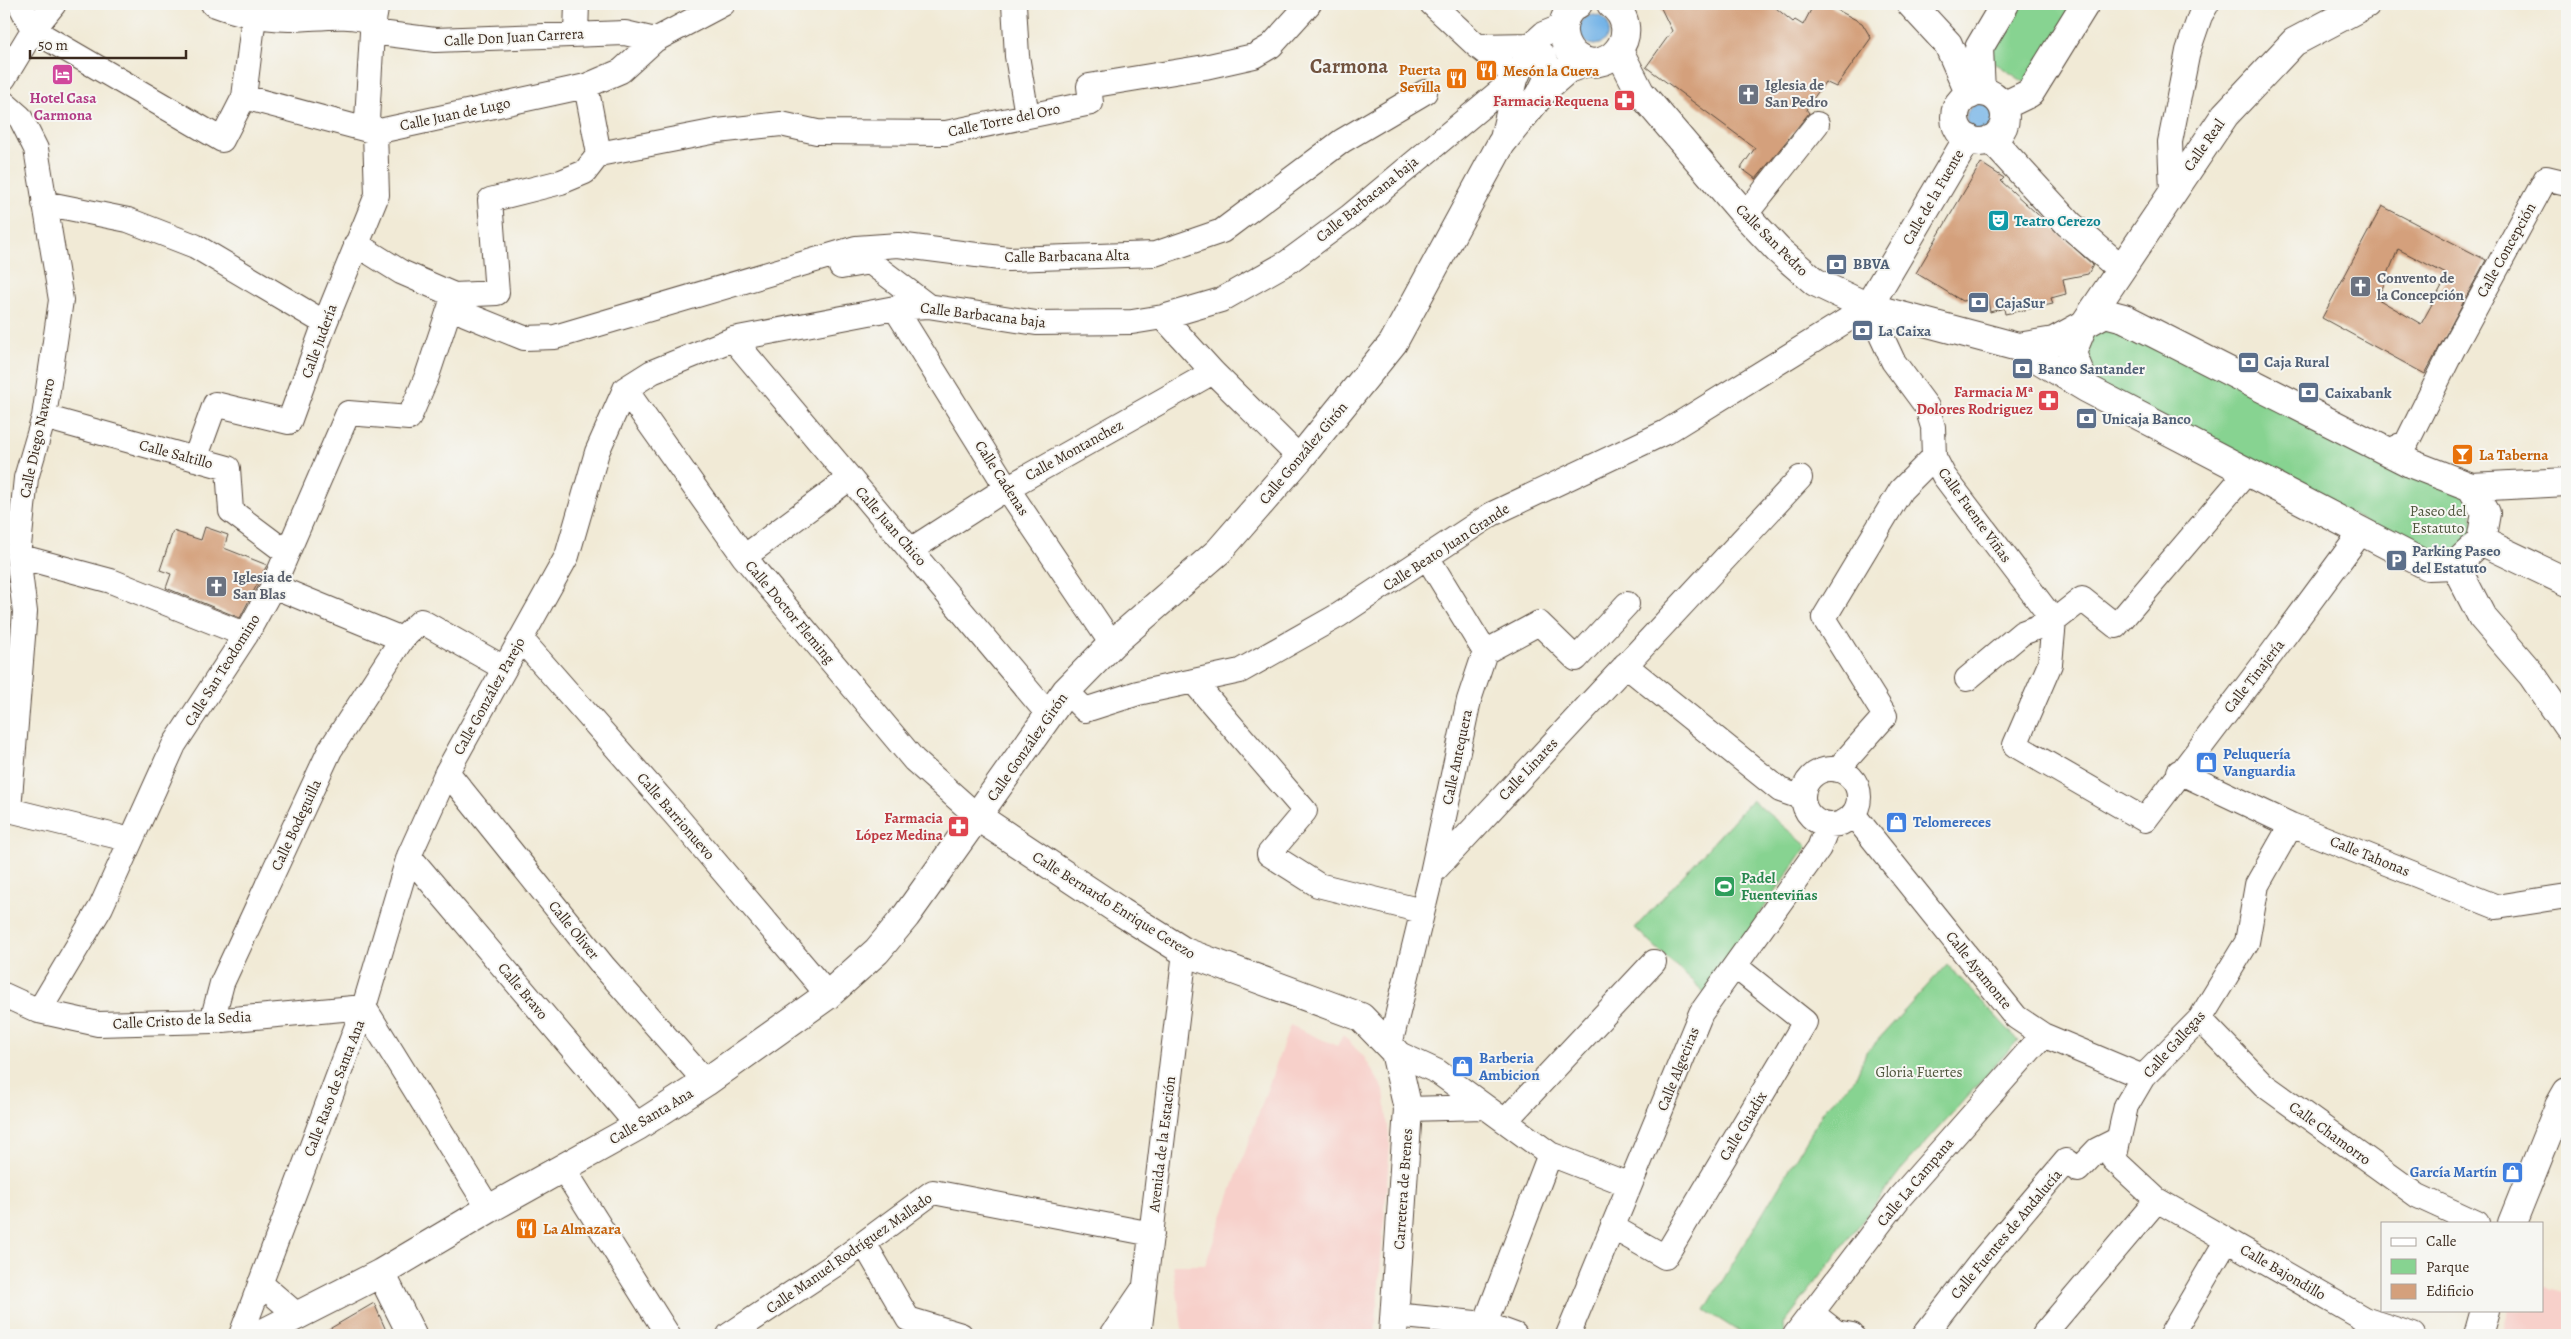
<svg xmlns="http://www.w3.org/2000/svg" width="2571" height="1339" font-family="Alegreya,serif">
  <rect width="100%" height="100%" fill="#f6f6f2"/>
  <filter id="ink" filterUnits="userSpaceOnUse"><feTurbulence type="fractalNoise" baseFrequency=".02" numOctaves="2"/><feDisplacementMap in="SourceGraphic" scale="10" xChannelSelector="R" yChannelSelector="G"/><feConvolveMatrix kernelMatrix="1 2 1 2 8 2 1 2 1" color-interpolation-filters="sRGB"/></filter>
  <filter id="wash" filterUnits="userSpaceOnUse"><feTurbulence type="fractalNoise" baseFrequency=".0096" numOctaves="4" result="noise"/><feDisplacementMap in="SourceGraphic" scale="20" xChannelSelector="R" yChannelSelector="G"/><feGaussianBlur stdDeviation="1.12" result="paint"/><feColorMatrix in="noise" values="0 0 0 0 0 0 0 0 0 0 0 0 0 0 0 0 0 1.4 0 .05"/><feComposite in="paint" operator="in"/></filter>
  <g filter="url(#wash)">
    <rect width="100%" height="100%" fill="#f1ead6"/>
    <path fill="#f7d0ca" d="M1290,1025l47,21 6,-11 21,22 20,33 6,56 -15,189h-192l-10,-70h32z
      M2542,1285l25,7v43h-66l7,-25h34z"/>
    <path fill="#87d391" stroke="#617e58" d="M2013,4h64l-50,80 -44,-29z
      M2119,322l347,173 5,9 3,30 -22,21h-22l-339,-174 -7,-43z
      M1752,800l55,46 -102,147 -70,-65z
      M1947,964l71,76 -118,131 -117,154 1,10h-40l-39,-25 122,-204 28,-27 11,-26z"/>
    <path fill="#73b3e7" stroke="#576e82" d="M1579 30a15 15 0 1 1 30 0a15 15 0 1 1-30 0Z
      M1966 118a14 14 0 1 1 28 0a14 14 0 1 1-28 0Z"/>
    <g id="blocks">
      <path fill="#d4a07c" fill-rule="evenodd" d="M1659,4h112l22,18 2,-2 8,5 11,-21h12l36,19 9,15 -35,49 -11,-5 -19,27 3,4 -53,66 -15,-11 14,-20 -109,-81 26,-36z
        M1981,163l23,15 -3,3 92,84 -5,9 -25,5 3,15 -15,4 2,6 -48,10 -1,-6 -14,4 -3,-16 -25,5 -46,-28z
        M2382,206l104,54 -61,114 -103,-56zM2398,249l50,26 -27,49 -43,-25z
        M205,527l23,8 -4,13 43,17 -27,53 -74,-30 5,-14 -11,-4 13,-39 28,9z
        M374,1303l14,32h-69z"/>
    </g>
  </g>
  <g filter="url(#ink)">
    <use href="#blocks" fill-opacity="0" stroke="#56473a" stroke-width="1"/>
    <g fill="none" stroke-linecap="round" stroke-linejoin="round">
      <defs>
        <path id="street" d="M20,4l13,26
          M213,4c27,10 47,14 76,15 28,0 58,-7 85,3
          M1014,4l3,52 10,59
          M1432,4l45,42 54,-1 13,11 6,14 -12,25
          M33,30l189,110 22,-43 9,-73 -2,-7
          M372,32l63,8 190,-7 30,7
          M576,33l1,-29
          M4,78l29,-48 21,-26
          M244,97l131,35 211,-46 35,-15 34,-31 68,-36
          M4,103l16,14 16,32 25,151 -17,117 -18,61 -8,78 7,56 -16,198 122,30
          M1501,143l15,-64 15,-34 12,-11 20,-8
          M599,154l118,-23 64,-7 36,8 129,1 145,-30 -2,-17 116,-19 49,-11 17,-10 38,-42
          M2172,191l-2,-49 18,-91 12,-35 7,-12
          M44,203l84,17 67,26 130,77
          M1745,215l72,-91
          M356,244l45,28 53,23 11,19 59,24 31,-1 301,-89 42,-3 110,14 147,-5 67,-23 120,-90 83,-49
          M841,267l29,-5 58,44
          M895,308l112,180 105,156
          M1163,317l50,55 87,86
          M733,339l315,375
          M625,389l27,-17 81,-33 162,-31 33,-2 108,17 96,-1 31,-5 58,-17 67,-38 61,-45 168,-140 -40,-31
          M625,389l119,168 170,203 64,57
          M44,417l184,51 3,43 56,42
          M2388,451l19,-9 47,-95 92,-169 21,5
          M195,459l20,-55 74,18 36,-99 52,-128 -2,-63 -8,-12 5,-88 5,-28
          M912,549l95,-61 206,-116
          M18,556l93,25 135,54
          M744,557l106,-79
          M1427,557l58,95
          M273,586l129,53
          M2054,621l-4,43 -35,81 130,75 127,-167 90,-122
          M521,639l156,178 151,178
          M1625,665l155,125 23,8
          M1967,679l55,-46 32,-12 28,-22 34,27 131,-154
          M1193,681l112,130 -36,43 49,31 104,26
          M1066,691l19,19 53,-17 102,-22 99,-56 153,-101 174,-82 202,-125 25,54 34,46 6,20 1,30
          M1803 797a28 28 0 1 1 56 0a28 28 0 1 1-56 0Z
          M1837,770l48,-54 -61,-98 77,-128 33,-33 10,19 110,145
          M447,772l157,195 102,115
          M2179,772l112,53 206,82 70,-11
          M1853,814l163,203 27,18 100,42
          M2291,825l-34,60 -10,57 -47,77 -57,58 -17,29 -12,54 43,40 207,119 49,16
          M409,856l229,270
          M1433,872l367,-394
          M4,995l35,16 59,13 114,-3 152,-14
          M364,1007l125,202
          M39,1011l62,-104 73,-162 72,-110 27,-49 75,-173 61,5 18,-42 27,-81 43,-2 -7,-93 71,-18 24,-10 14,-18 -13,-68
          M2200,1019l64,66 154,111 59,27
          M212,1021l10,-38 108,-233 72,-111 19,-18 83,47
          M1390,1045l42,-172 37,-173 16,-48 54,-29 37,36 51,-55
          M1395,1052l43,20 112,82 80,31
          M1408,1109l75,-2
          M1505,1121l149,-159
          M563,1168l105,167
          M1614,1228l51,29 140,-235 -70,-56
          M864,1243l44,76 53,16
          M260,1283l37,32
          M1813,1314l23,18 16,3
          M1394,1315l91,9 30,11
          M1485,1324l65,-170
          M241,1335l123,-328 45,-151 38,-84 120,-216 30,-104 28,-63
          M729,1335l104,-69 100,-74 219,42
          M1112,1335l30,-44
          M1139,1335l46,-383
          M1568,1335l133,-322 118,-165 9,-23
          M1795,1335l105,-138 143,-162
          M1924,1335l59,-76 83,-98 12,9 19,-20 20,-10
          M2043,1335l114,-135
          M2171,1335l56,-95"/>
        <path id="secondary" d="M1911,4l37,40 22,51
          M1981,92l-2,-44 26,-44
          M1955 117a25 25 0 1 1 50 0a25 25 0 1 1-50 0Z
          M2003,106l27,-13 55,-89
          M1991,139l78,85 51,44
          M1868,307l100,-169
          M2083,326l142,-211 69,-73 72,-38
          M2481,541l86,41
          M2455,565l27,52 50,58 35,51
          M978,817l143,95 64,40 176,65 34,35 13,57 -15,226
          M2512,1223l47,-117 8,-14
          M381,1273l31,62
          M259,1335l122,-62 108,-64 149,-83 68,-44 122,-87 49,-44 29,-35 160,-225 46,-47 107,-93 81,-93 93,-115 108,-199 45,-56 22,-19 19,-7
          M2478,1335l7,-25"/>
        <path id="primary" d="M1578,4c-11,6 -16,17 -15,29 1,8 4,15 10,21 32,29 75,-22 38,-50
          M1619,51l21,41 105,123 33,35 37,32 53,25 150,40 68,41
          M2018,347l36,-6 51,-28 19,5 288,146 59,23 15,26 -5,28 -26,24 -27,1 -342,-178 -14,-35 11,-27
          M2471,487l96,-5"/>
      </defs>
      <use href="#street" stroke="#56473a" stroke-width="26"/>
      <use href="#secondary" stroke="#56473a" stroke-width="30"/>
      <use href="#primary" stroke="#56473a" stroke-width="30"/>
      <use href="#street" stroke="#fff" stroke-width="24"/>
      <use href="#secondary" stroke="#fff" stroke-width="28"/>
      <use href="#primary" stroke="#fff" stroke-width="28"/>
    </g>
  </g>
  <defs>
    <symbol id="restaurant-square" viewBox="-11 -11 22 22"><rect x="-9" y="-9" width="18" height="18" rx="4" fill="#e8710a" stroke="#f6f6f2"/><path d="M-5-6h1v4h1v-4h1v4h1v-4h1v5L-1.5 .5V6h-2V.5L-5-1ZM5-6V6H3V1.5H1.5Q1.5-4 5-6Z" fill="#fff"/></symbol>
    <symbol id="hotel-square" viewBox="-11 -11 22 22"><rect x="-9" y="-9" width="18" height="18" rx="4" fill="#d1479c" stroke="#f6f6f2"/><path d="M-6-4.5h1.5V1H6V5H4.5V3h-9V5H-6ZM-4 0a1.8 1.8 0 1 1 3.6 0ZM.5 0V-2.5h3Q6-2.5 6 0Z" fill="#fff"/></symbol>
    <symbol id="church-square" viewBox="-11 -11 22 22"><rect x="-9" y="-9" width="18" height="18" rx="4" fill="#6b7280" stroke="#f6f6f2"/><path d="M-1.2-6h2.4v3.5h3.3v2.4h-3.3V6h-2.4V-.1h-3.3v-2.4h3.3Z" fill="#fff"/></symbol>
    <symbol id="pharmacy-square" viewBox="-11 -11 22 22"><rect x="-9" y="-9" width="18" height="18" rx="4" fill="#e0444e" stroke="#f6f6f2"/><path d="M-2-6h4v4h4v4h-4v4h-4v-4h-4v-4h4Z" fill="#fff"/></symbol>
    <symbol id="theatre-square" viewBox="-11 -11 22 22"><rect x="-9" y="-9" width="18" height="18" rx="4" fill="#0f9aa8" stroke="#f6f6f2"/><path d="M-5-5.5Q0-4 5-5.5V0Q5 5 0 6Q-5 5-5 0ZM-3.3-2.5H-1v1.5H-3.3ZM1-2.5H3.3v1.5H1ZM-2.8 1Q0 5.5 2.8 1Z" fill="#fff"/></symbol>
    <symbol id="bank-square" viewBox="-11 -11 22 22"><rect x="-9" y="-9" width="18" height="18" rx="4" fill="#5c6f8a" stroke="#f6f6f2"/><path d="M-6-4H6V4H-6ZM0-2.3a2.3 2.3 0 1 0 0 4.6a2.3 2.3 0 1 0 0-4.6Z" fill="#fff"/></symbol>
    <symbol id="bar-square" viewBox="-11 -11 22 22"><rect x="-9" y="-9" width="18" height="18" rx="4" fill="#e8710a" stroke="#f6f6f2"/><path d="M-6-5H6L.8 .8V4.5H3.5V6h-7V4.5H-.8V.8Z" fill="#fff"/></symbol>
    <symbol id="parking-square" viewBox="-11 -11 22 22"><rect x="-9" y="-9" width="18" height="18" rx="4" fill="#5c6f8a" stroke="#f6f6f2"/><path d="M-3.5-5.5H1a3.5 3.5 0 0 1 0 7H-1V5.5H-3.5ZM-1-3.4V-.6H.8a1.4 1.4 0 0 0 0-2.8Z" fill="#fff"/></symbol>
    <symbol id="shop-square" viewBox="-11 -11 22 22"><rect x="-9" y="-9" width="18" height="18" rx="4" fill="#3f7fe0" stroke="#f6f6f2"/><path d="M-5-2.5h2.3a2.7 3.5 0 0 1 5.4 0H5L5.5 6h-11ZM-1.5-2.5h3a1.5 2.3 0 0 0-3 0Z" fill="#fff"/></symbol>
    <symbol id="stadium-square" viewBox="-11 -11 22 22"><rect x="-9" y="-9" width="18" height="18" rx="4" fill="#2e9e5b" stroke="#f6f6f2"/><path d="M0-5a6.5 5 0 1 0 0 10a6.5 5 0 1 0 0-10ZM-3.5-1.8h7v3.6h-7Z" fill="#fff"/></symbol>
  </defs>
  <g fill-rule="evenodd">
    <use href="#restaurant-square" x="1474" y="58" width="25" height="25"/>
    <use href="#hotel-square" x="50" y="62" width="25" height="25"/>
    <use href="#restaurant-square" x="1444" y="66" width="25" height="25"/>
    <use href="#church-square" x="1736" y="82" width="25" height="25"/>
    <use href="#pharmacy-square" x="1612" y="88" width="25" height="25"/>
    <use href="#theatre-square" x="1986" y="208" width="25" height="25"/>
    <use href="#bank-square" x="1824" y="252" width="25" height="25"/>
    <use href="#church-square" x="2348" y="274" width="25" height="25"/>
    <use href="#bank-square" x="1966" y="290" width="25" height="25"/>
    <use href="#bank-square" x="1850" y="318" width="25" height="25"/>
    <use href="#bank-square" x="2236" y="350" width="25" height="25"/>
    <use href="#bank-square" x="2010" y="356" width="25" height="25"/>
    <use href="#bank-square" x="2296" y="380" width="25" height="25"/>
    <use href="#pharmacy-square" x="2036" y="388" width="25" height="25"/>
    <use href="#bank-square" x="2074" y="406" width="25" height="25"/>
    <use href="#bar-square" x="2450" y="442" width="25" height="25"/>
    <use href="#parking-square" x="2384" y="548" width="25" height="25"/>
    <use href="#church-square" x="204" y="574" width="25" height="25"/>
    <use href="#shop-square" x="2194" y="750" width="25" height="25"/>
    <use href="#shop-square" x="1884" y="810" width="25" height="25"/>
    <use href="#pharmacy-square" x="946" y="814" width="25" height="25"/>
    <use href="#stadium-square" x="1712" y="874" width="25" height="25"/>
    <use href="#shop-square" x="1450" y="1054" width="25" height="25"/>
    <use href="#shop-square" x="2500" y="1160" width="25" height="25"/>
    <use href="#restaurant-square" x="514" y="1216" width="25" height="25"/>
  </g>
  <g text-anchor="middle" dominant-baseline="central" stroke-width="4" stroke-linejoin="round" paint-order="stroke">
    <g font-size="15" fill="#3b2a1e" stroke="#f6f6f2">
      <text transform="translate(514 37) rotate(-3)">Calle Don Juan Carrera</text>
      <text transform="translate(455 114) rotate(-12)">Calle Juan de Lugo</text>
      <text transform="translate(1004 120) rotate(-12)">Calle Torre del Oro</text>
      <text transform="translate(2204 145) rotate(-55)">Calle Real</text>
      <text transform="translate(1933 197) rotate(-60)">Calle de la Fuente</text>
      <text transform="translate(1367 199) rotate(-39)">Calle Barbacana baja</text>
      <text transform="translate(1772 240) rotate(45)">Calle San Pedro</text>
      <text transform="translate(2506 250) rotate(-61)">Calle Concepción</text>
      <text transform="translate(1067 256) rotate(-1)">Calle Barbacana Alta</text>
      <text transform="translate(983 315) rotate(7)">Calle Barbacana baja</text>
      <text transform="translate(319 341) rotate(-70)">Calle Judería</text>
      <text transform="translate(37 438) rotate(-78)">Calle Diego Navarro</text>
      <text transform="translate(1074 450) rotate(-29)">Calle Montanchez</text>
      <text transform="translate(1303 453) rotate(-50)">Calle González Girón</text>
      <text transform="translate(176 454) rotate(15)">Calle Saltillo</text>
      <text transform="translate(1002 478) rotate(57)">Calle Cadenas</text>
      <text transform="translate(1975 515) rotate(54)">Calle Fuente Viñas</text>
      <text transform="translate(891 526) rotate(49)">Calle Juan Chico</text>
      <text transform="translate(1446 547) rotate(-33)">Calle Beato Juan Grande</text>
      <text transform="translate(790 612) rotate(50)">Calle Doctor Fleming</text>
      <text transform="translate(222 670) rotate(-58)">Calle San Teodomino</text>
      <text transform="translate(2254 676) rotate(-52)">Calle Tinajería</text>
      <text transform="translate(489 696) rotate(-61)">Calle González Parejo</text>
      <text transform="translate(1027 747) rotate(-55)">Calle González Girón</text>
      <text transform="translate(1457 757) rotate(-78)">Calle Antequera</text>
      <text transform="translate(1528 769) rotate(-47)">Calle Linares</text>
      <text transform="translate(676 816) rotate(49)">Calle Barrionuevo</text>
      <text transform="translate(296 825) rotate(-65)">Calle Bodeguilla</text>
      <text transform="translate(2370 856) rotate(22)">Calle Tahonas</text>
      <text transform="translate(1114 905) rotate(32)">Calle Bernardo Enrique Cerezo</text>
      <text transform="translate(574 930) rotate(51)">Calle Oliver</text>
      <text transform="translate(1979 970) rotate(51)">Calle Ayamonte</text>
      <text transform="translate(523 991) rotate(50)">Calle Bravo</text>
      <text transform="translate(182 1020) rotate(-3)">Calle Cristo de la Sedia</text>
      <text transform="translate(2174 1044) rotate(-48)">Calle Gallegas</text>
      <text transform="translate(1678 1069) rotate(-68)">Calle Algeciras</text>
      <text transform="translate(334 1088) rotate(-69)">Calle Raso de Santa Ana</text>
      <text transform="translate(651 1116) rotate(-31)">Calle Santa Ana</text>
      <text transform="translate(1743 1126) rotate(-59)">Calle Guadix</text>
      <text transform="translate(2330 1133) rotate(36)">Calle Chamorro</text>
      <text transform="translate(1162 1144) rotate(-83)">Avenida de la Estación</text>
      <text transform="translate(1915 1182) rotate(-50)">Calle La Campana</text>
      <text transform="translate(1403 1189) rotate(-86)">Carretera de Brenes</text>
      <text transform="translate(2006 1234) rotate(-50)">Calle Fuentes de Andalucía</text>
      <text transform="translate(849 1253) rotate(-35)">Calle Manuel Rodríguez Mallado</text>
      <text transform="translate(2283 1272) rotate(30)">Calle Bajondillo</text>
    </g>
    <g font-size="15" font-weight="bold" fill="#c56008" stroke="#f6f6f2" text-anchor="start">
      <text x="1441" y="70" text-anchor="end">Puerta<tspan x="1441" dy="17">Sevilla</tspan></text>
      <text x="1503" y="71">Mesón la Cueva</text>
      <text x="2479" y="455">La Taberna</text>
      <text x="543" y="1229">La Almazara</text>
    </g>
    <g font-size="15" font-weight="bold" fill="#5b616d" stroke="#f6f6f2" text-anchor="start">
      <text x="1765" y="85">Iglesia de<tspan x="1765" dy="17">San Pedro</tspan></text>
      <text x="2377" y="278">Convento de<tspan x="2377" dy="17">la Concepción</tspan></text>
      <text x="233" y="577">Iglesia de<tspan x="233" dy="17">San Blas</tspan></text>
    </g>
    <g font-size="15" font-weight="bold" fill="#b23c85" stroke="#f6f6f2">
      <text x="63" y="98">Hotel Casa<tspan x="63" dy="17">Carmona</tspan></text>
    </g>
    <g font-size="15" font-weight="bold" fill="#be3a42" stroke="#f6f6f2" text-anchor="end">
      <text x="1609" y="101">Farmacia Requena</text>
      <text x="2033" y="392">Farmacia Mª<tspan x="2033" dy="17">Dolores Rodriguez</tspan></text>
      <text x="943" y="818">Farmacia<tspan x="943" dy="17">López Medina</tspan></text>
    </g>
    <g font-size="15" font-weight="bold" fill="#0d838f" stroke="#f6f6f2" text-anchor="start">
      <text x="2014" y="221">Teatro Cerezo</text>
    </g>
    <g font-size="15" font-weight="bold" fill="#4e5e75" stroke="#f6f6f2" text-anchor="start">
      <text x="1853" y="264">BBVA</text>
      <text x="1995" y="303">CajaSur</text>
      <text x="1878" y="331">La Caixa</text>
      <text x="2264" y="362">Caja Rural</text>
      <text x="2038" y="369">Banco Santander</text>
      <text x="2325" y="393">Caixabank</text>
      <text x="2102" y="419">Unicaja Banco</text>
      <text x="2412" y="551">Parking Paseo<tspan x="2412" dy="17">del Estatuto</tspan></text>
    </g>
    <g font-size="15" fill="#4e543b" stroke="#f6f6f2">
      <text x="2438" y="511">Paseo del<tspan x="2438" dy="17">Estatuto</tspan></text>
      <text x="1919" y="1072">Gloria Fuertes</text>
    </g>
    <g font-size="15" font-weight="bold" fill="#366cbe" stroke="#f6f6f2" text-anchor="start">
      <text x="2223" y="754">Peluquería<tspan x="2223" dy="17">Vanguardia</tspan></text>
      <text x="1913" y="822">Telomereces</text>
      <text x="1479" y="1058">Barberia<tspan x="1479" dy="17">Ambicion</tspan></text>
      <text x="2497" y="1172" text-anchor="end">García Martín</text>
    </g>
    <g font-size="15" font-weight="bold" fill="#27864d" stroke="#f6f6f2" text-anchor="start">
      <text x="1741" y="878">Padel<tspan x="1741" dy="17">Fuenteviñas</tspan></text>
    </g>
    <g font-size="20" font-weight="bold" fill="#71533f" stroke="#f6f6f2">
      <text x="1349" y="66">Carmona</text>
    </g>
  </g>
  <rect width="2571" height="1339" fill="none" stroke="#f6f6f2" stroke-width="20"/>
  <rect x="2381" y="1222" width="162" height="90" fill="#f6f6f2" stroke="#aba49d"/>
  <rect x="2391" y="1238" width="25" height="8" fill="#ffffff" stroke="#aba49d"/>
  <text x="2426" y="1246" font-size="15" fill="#3b2a1e">Calle</text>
  <rect x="2391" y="1259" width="25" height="15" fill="#87d391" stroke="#aba49d"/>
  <text x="2426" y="1272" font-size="15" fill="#3b2a1e">Parque</text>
  <rect x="2391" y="1284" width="25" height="15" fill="#d4a07c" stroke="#aba49d"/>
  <text x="2426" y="1296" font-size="15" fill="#3b2a1e">Edificio</text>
  <path d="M30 50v8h156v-8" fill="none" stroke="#3b2a1e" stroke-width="2.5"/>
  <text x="38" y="50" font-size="15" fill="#3b2a1e" stroke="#f6f6f2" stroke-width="4" paint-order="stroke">50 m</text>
</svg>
